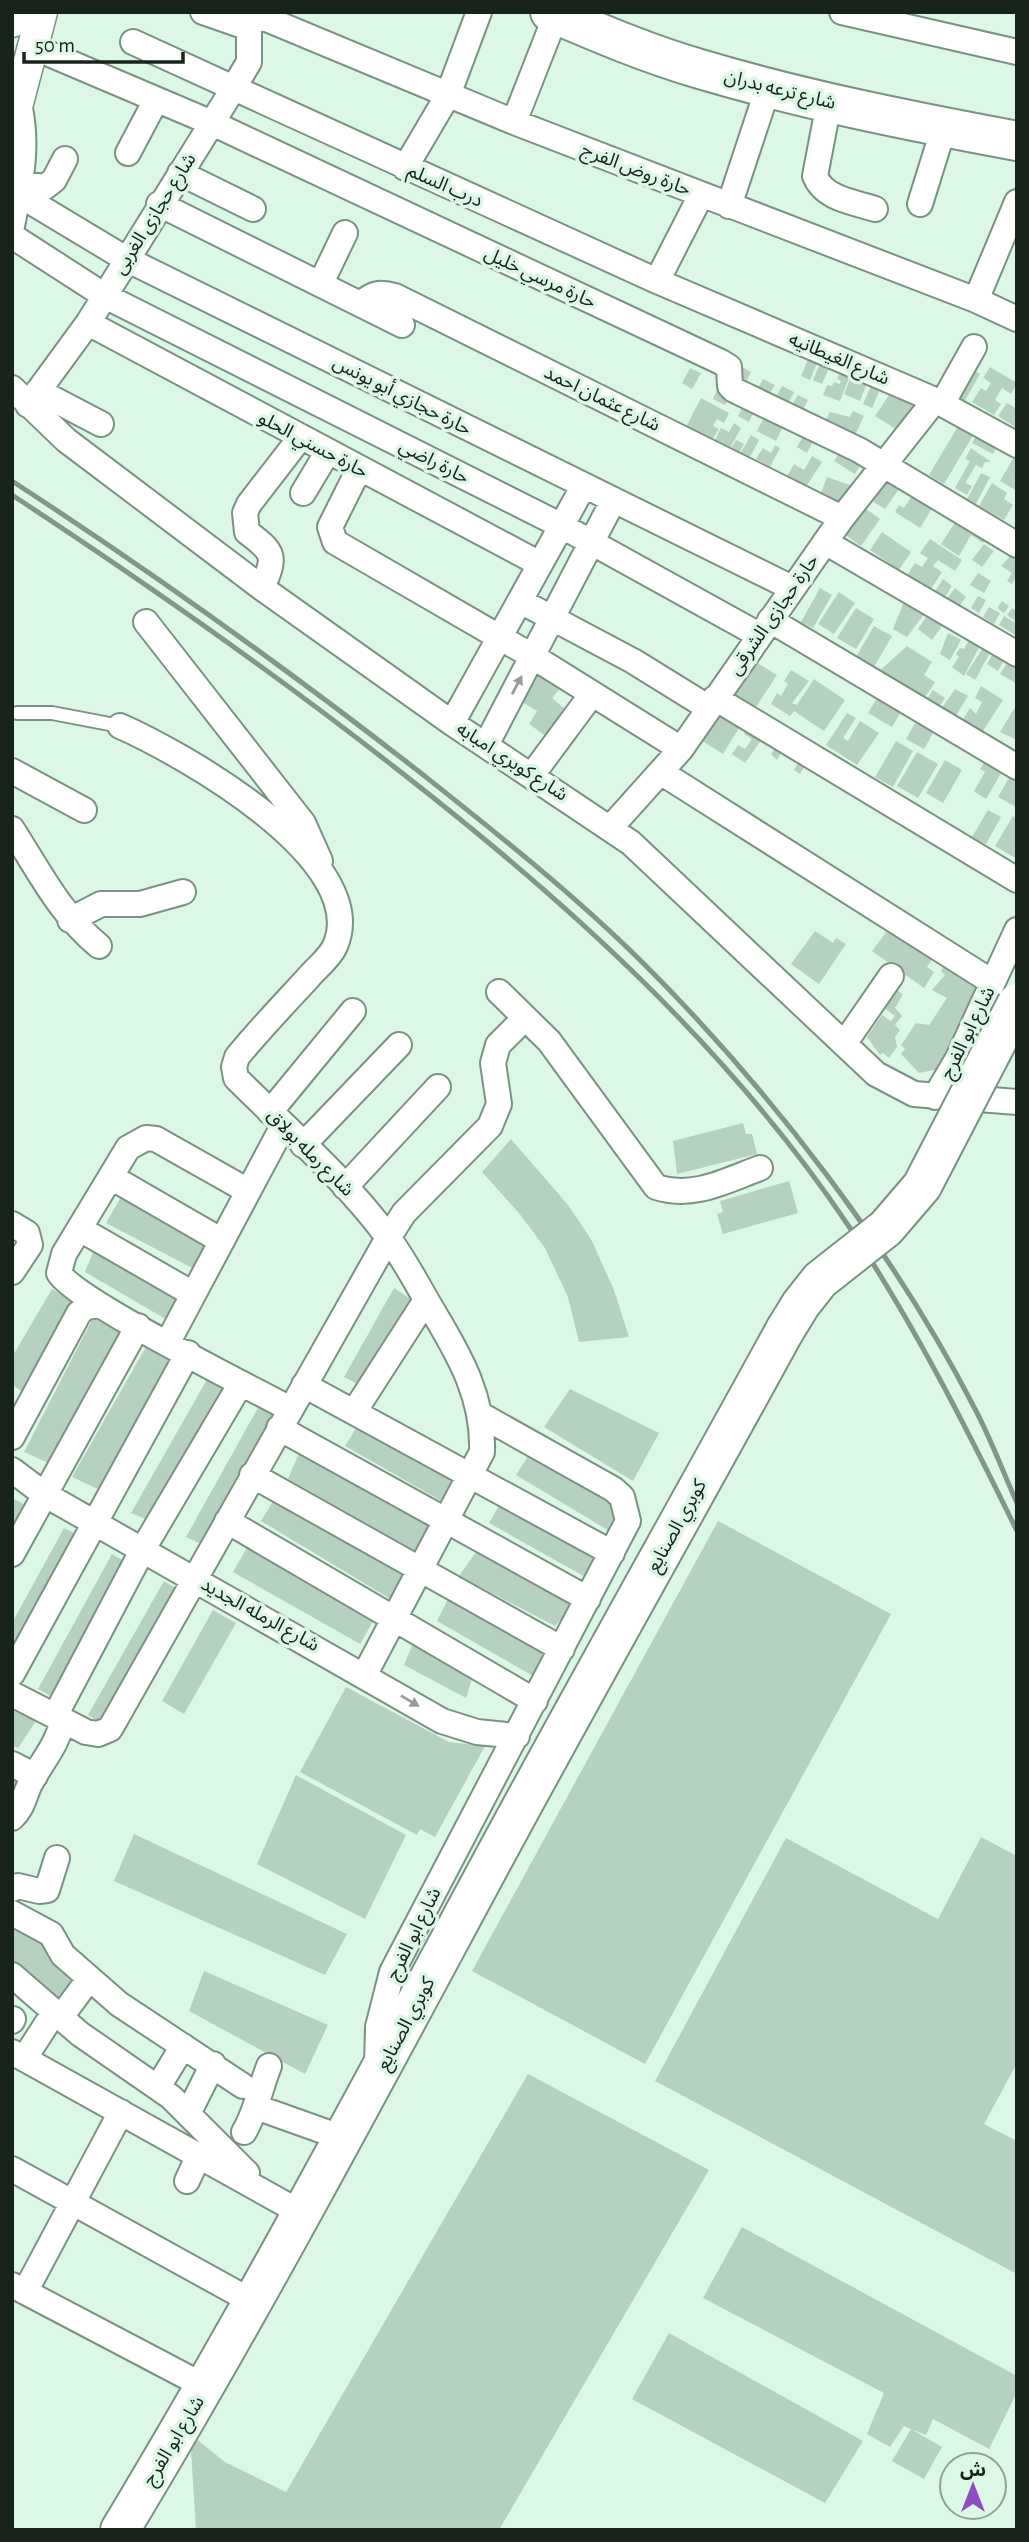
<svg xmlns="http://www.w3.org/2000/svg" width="1029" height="2542" font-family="'Alegreya Sans','Noto Sans Arabic',sans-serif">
  <rect width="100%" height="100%" fill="#dcf7e6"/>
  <path fill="#b6d1c0" d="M812,350l9,4 -11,26 -9,-4z
    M824,355l9,4 -11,25 -9,-4z
    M962,363l18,11 -16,28 -19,-12z
    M742,367l9,5 -7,14 -9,-5z
    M990,367l27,16 -6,11 -9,-6 -7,12 6,4 -7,11 -22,-13 9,-14 5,3 5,-8 -8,-5z
    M690,368l11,5 -9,16 -10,-6z
    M841,369l10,4 -11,28 -17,-6 4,-10 5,1 2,-4 6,2 1,-3 -4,-2z
    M853,372l16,6 -9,23 -16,-7z
    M763,379l12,6 -8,13 -11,-6z
    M874,379l9,4 -11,25 -9,-4z
    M721,381l13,6 -9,18 -12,-6z
    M782,386l12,6 -7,13 -12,-6z
    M893,389l27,16 -18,28 -27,-17z
    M750,392l11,5 -12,25 -11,-6z
    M798,395l10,5 -7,14 -11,-6z
    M701,398l28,15 -5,10 -7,-4 -4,7 6,3 -7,11 -26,-13z
    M1007,403l10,6v19l-19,-12z
    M768,409l19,9 -11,23 -19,-10z
    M853,411l11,5 -10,21 -29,-15 5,-10 20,5z
    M963,418l15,9 -34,57 -15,-9z
    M734,423l7,5 -12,22 -15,-8 7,-14 8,4z
    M981,428l20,11 -8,15 -21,-11z
    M807,429l10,5 -10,19 -10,-6z
    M751,435l8,5 -10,19 -9,-5z
    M736,440l8,4 -5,9 -8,-4z
    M845,444l21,12 -11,18 -21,-13z
    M775,445l5,3 -10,19 -14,-8 7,-11 8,5z
    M971,448l20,14h-6l-3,6 -6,-3 -11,18 7,3 -5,9 -12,-7 15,-27 -5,-2z
    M1017,452v39l-17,-10z
    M812,456l10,6 -16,25 -19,-11 7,-12 10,6z
    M885,471l18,12 -18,26 -18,-11z
    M981,473l9,4 -14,27 -9,-5z
    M827,477l31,11 -17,22 -23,-9z
    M910,481l28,18 -18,29 -25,-16 4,-7 5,3 7,-11 -8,-5z
    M992,483l15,10 -3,6 9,6 -9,15 -25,-14z
    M859,504l21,15 -19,27 -21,-15z
    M960,515l18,10 -7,10 8,-10 11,8 -7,10 -12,-8 -12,21 -18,-12z
    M882,532l29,20 -12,18 -29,-20z
    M930,539l32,21 -7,11 -17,-11 -5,6 9,6 -13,20 -23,-15 9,-14 7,4 6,-9 -8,-5z
    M984,544l10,7 -12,16 -10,-7z
    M1014,552l3,24 -5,8 -5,-3 5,-8 -11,-7z
    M978,573l13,8 -7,12 -14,-8z
    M943,579l9,7 -9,14 -9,-7z
    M820,588l12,7 -19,33 -12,-6z
    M955,588l11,9 -8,11 -11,-9z
    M839,592l16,11 -21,31 -16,-10z
    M978,596l8,4 -7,13 -8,-5z
    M906,597l22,12 -21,28 -14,-8z
    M1002,601l7,5 -5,7 -7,-5z
    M989,607l11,6 -6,11 -11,-7z
    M856,608l18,11 -18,30 -19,-11z
    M1012,608l5,3 -2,10 -8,-6z
    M929,613l15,10 -12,17 -14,-11z
    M1004,616l13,8v12l-18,-11z
    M874,626l18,10 -18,31 -18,-10z
    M948,633l13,7 -11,20 -10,-6z
    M973,633l11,5 -20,38 -12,-9 7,-10 -3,-3 4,-6 4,1z
    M1003,635l12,6 -17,30 -11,-7z
    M988,640l7,4 -20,36 -9,-6z
    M907,646l25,16 -8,13 11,7 -13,20 -46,-28z
    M1017,648v36l-17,-10z
    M541,662l21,24 -10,12 13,11 -18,28 -18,-13 8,-13 -20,-12z
    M756,662l21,13 -21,32 -20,-13z
    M791,670l18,11 -17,22 5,2 17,-26 31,21 -21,31 -30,-20 -4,5 -19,-12 6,-11 4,3 7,-12 -4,-3z
    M886,683l24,14 -18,30 -24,-14z
    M981,686l22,14 -22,34 -19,-13 8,-13 6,6 6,-12 -7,-4z
    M955,689l13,7 -13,21 -13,-9z
    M933,690l12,8 -7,10 -12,-8z
    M716,703l28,17 -21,34 -29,-18z
    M1017,704v36l-17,-8z
    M924,707l18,10 -18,32 -18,-10z
    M847,713l9,5 -13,20 5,3 12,-20 19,12 -22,32 -31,-20z
    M751,723l16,9 -22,31 -13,-9 6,-9 7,4 7,-10 -8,-5z
    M782,740l28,17 -10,17 -6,-4 5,-9 -17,-10 -5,9 -6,-6z
    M896,741l17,10 -20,36 -18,-10z
    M917,752l21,12 -20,34 -21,-12z
    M989,755l17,10 -20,34 -12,-8 11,-19 -5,-3z
    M945,760l17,10 -19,33 -17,-10z
    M1013,771l4,2 -1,34 -18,-10z
    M988,810l13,7 -15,27 -14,-7z
    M1013,816l4,3v40l-22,-13z
    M893,923l44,29 -10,15 7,5 -10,16 -52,-37z
    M815,931l18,12 3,-5 10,6 -27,40 -28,-20z
    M949,959l36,23 -35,85 -31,6 -18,-19 4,-5 -4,-4 15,-22 13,2 18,-27 -15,-8 13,-15 -4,-4z
    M895,989l8,5 -8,14 7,8 -7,9 5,5 -5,7 2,10 -8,11 -6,-5 -3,2 -13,-18 15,-22 9,6 4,-5 -12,-9z
    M743,1123l3,11h6l5,20 -80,20 -4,-33z
    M511,1139l57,66 23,34 23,51 15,47 -50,5 -11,-45 -23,-49 -26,-35 -37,-41z
    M789,1181l9,32 -75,21 -6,-20 6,-2 -3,-11z
    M121,1197l89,49 -12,25 -92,-48z
    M95,1247l88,51 -14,23 -84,-49z
    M394,1288l21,14 -52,85 -19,-10z
    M52,1289l22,13 -49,91 -13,-8v-28z
    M93,1318l31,16 -71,131 -29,-13z
    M147,1345l28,15 -73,131 -30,-14z
    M209,1376l23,13 -77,134 -24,-10z
    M570,1389l89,44 -26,48 -89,-54z
    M260,1404l20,12 -73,131 -21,-10z
    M360,1422l96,59 -13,21 -98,-56z
    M299,1453l133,75 -14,24 -130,-73z
    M528,1456l96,54 -13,22 -95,-57z
    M15,1499l16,10 -19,35v-40z
    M274,1500l131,74 -13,26 -131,-79z
    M502,1501l99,56 -14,21 -98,-55z
    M718,1521l173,93 -246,450 -173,-93z
    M64,1528l18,9 -70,127v-41z
    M248,1546l127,72 -15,26 -127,-72z
    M478,1549l96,56 -19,21 -96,-50z
    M112,1554l19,11 -73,135 -20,-11z
    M164,1581l19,12 -74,134 -21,-12z
    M449,1597l97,55 -13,24 -96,-55z
    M213,1610l23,13 -52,91 -22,-13z
    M413,1643l60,33 -7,22 -62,-33z
    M346,1687l103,55 36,4 -50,91 -15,-8 -3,6 -117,-63z
    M12,1710l24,11 -18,27 -6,-3z
    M296,1775l110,60 -41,84 -108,-55z
    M12,1777l12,6 -12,14z
    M134,1834l213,100 -22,41 -211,-94z
    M981,1837l36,19v207l-33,61 33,17v133l-362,-193 131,-243 152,81z
    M12,1919l39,22 28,39 -17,27 -50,-34z
    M204,1971l124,54 -23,49 -116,-63z
    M528,2074l181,96 -210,360h-303l-6,-96 35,28 61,30z
    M742,2227l275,149v16l-28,57 -56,-30 -7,16 -15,-6 31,18 -18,32 -32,-18 19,-32 -7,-3 -14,21 -23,-13 17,-41 -181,-95z
    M669,2333l194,108 -38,62 -193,-104z"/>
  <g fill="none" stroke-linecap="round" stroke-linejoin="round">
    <defs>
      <path id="service" d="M17,713h35l68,13"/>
      <path id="minor" d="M203,12l46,16
        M842,12l175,40
        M133,42l524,239 278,119 82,45
        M33,47l179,76 509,239 8,5 1,19 4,4 125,60 158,95
        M829,103l-14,73c9,23 39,26 60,33
        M514,122l42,-107
        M128,153l28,-53
        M405,168l43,-73 31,-83
        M180,173l73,36
        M20,184l25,3 9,-7 11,-21
        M18,194l108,65 666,329
        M159,204l243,121
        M920,204l24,-77
        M729,206l39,-118
        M12,226c8,-42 17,-79 7,-122
        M12,236l93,60 457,230 197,109
        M657,281l44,-86
        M321,283l24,-50
        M976,300l41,-98
        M362,303c11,-10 18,-11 33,-7l447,222
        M88,323l452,241
        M12,388l54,52 196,148 190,135 179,120 245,231 38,20 103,8
        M38,391l63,33
        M942,404l32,-57
        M28,405l60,-82 145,-234 16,-27v-34l8,-13 257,107 462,178 41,19
        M359,469l-29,58 5,15 197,114 149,93
        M303,493l24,-40
        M825,542l192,112
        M262,588c14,-32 13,-35 -15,-56l-2,-19 4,-9 51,-66
        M520,601l113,60 76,47
        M770,620l247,147
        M146,622l157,201 17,38
        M715,698l302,182
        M452,723l131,-236
        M120,726c61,27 253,134 215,220 -5,12 -19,22 -27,32 -24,26 -49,52 -71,79l-3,10 2,11c51,51 108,100 151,158 18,24 32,52 47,77 27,45 50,86 48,139l-117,222
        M486,745l127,-244
        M12,771l72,39
        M662,773l330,209
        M532,775l60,-81
        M611,827l70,-78 161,-231 93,-118
        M12,829c27,42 48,85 87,117
        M70,920l31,-16h39l43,-12
        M499,992l50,49 107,146c37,12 69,-6 104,-19
        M844,1044l47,-68
        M935,1097l23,-39 59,-128
        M270,1112l83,-101
        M303,1145l96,-100
        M111,1177l111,64
        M345,1187l93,-100
        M248,1191l-92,-52 -10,-1 -18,10 -64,106 -5,19c17,28 191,114 231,136
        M12,1224l15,9 3,12 -18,27
        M80,1229l113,65
        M168,1342l115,-216
        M304,1385l308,168
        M354,1412l72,-112
        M279,1428l309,171
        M12,1437l67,-124 7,-6 14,-2
        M12,1470l32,24 398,227 35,11 40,4
        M252,1475l310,174
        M227,1521l308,180
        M12,1554l126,-228
        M12,1674l176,-321
        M12,1694l74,38 12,2 12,-5 278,-491 16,-25 86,-87 9,-22 -6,-41 5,-18 27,-27
        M55,1716l88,-167 98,-166
        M12,1764l23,12
        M12,1818c11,-10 12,-22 18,-34 12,-23 27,-38 33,-64
        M12,1889l6,-3 21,5 8,-1 10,-32
        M12,1913l39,21 12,21 56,49 124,82
        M12,1975l68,59 91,63 76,76
        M61,2017l28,-38
        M12,2021l1,-2
        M12,2052l291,162
        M24,2059l31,-48
        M377,2065l1,-38 14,-55 236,-451 -6,-24 -9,-8 -132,-74
        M158,2087l25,-41
        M256,2107l87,31
        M188,2114l25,-50
        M244,2132c12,-20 16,-43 25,-66
        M12,2169l241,133
        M187,2181l12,-26
        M12,2285l194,102
        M25,2292l96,-180"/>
      <path id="tertiary" d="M12,22l3,-10
        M12,126l30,-114"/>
      <path id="primary" d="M550,12c49,21 98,42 150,57 104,31 210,52 317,72
        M120,2530c131,-217 249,-440 369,-663 97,-180 198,-358 296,-537"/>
    </defs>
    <use href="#service" stroke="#799282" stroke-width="16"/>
    <use href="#minor" stroke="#799282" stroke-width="28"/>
    <use href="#tertiary" stroke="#799282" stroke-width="33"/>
    <use href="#primary" stroke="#799282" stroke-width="42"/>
    <use href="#service" stroke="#fff" stroke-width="12"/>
    <use href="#minor" stroke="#fff" stroke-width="24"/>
    <use href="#tertiary" stroke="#fff" stroke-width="30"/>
    <use href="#primary" stroke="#fff" stroke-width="38"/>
    <path stroke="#829689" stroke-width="5" d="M12,481c140,91 274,187 405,289 78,62 157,124 228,195 125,125 249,286 330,444 16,30 28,63 42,94
      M12,495c134,88 264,179 390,278 168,131 328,276 448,455 64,96 116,199 167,303"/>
    <defs>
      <path id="primary-bridge" d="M785,1330l16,-26 19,-24 66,-52 36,-42 95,-183"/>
    </defs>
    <use href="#primary-bridge" stroke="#799282" stroke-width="42" stroke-linecap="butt"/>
    <use href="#primary-bridge" stroke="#fff" stroke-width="38"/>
  </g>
  <defs><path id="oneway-solid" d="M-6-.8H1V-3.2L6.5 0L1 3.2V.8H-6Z" transform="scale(1.75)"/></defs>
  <g fill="#979c99">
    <use href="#oneway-solid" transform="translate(517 685) rotate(-62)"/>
    <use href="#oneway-solid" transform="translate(410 1701) rotate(31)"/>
  </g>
  <g text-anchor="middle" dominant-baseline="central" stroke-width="7" stroke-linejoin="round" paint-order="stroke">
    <g font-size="19" fill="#18231c" stroke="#dcf7e6">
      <text transform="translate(780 90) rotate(14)">شارع ترعه بدران</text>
      <text transform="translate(636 170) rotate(21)">حارة روض الفرج</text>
      <text transform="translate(445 186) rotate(24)">درب السلم</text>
      <text transform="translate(155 214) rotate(-58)">شارع حجازى الغربى</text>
      <text transform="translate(540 278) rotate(25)">حارة مرسي خليل</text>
      <text transform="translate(839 359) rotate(23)">شارع الغيطانيه</text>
      <text transform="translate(402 396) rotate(27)">حارة حجازي أبو يونس</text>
      <text transform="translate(602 399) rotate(26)">شارع عثمان احمد</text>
      <text transform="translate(313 445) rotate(28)">حارة حسني الحلو</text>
      <text transform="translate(434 462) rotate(27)">حارة راضي</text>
      <text transform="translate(774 615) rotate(-55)">حارة حجازى الشرقى</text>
      <text transform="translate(512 762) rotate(33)">شارع كوبري امبابه</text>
      <text transform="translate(968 1033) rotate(-64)">شارع ابو الفرج</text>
      <text transform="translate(310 1153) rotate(45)">شارع رمله بولاق</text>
      <text transform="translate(677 1526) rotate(-61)">كوبري الصنايع</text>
      <text transform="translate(260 1615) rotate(29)">شارع الرمله الجديد</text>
      <text transform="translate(414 1934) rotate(-64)">شارع ابو الفرج</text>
      <text transform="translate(406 2024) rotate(-62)">كوبري الصنايع</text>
      <text transform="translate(174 2441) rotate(-59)">شارع ابو الفرج</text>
    </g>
  </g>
  <rect width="1029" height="2542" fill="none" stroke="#18231c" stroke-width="28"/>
  <g transform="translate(973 2486)"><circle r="33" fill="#dcf7e6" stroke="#8ea295" stroke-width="2"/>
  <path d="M0-5L12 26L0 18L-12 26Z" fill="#914ec3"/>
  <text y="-10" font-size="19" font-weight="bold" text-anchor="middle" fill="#18231c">ش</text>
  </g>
  <path d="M24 52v10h159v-10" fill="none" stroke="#18231c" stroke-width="3.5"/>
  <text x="35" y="52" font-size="21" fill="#18231c" stroke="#dcf7e6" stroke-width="5" paint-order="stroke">50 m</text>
</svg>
